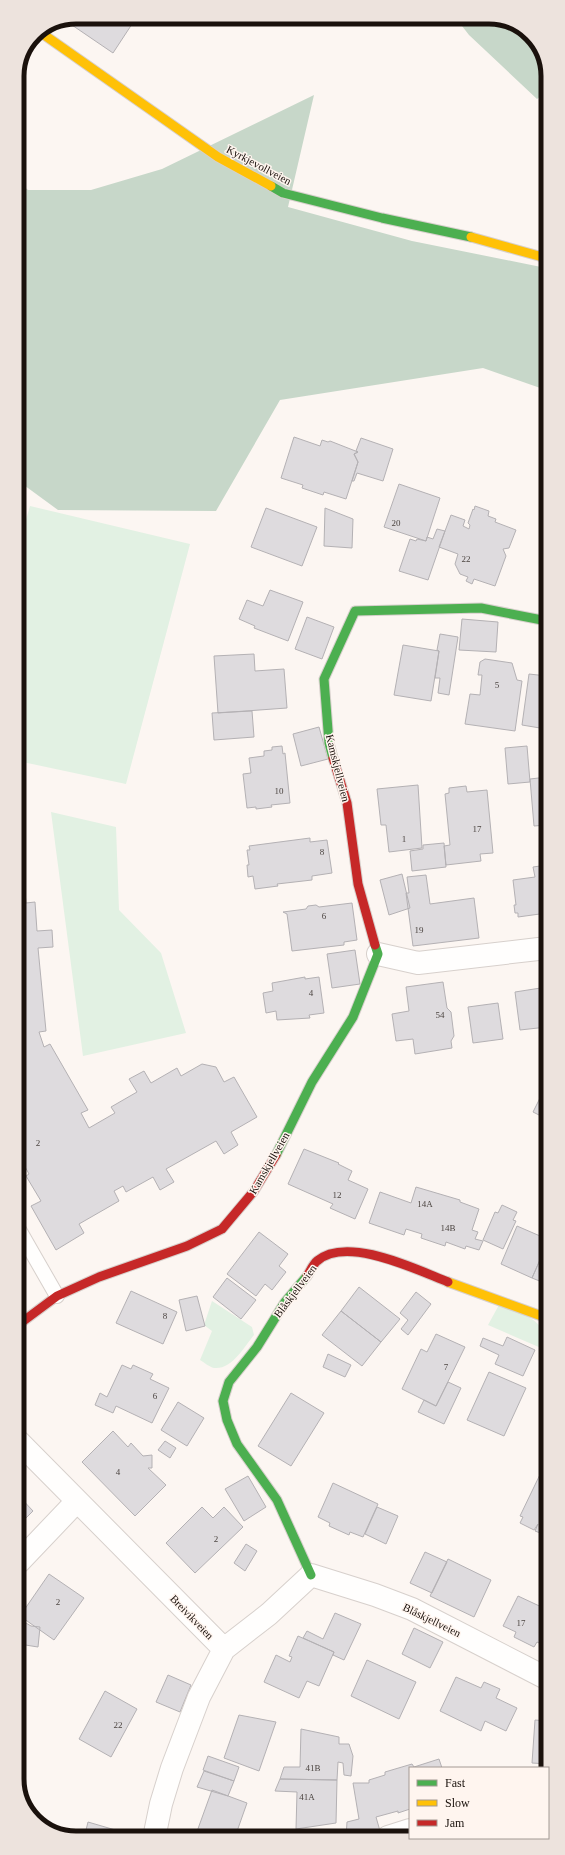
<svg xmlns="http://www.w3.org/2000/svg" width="565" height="1855" font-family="Georgia,serif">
  <rect width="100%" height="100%" fill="#fcf6f2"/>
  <path fill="#e2f1e3" d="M30,506l160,38 -64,240 -108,-23v-214z
    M51,812l65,15 3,83 42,43 25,80 -103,23z
    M212,1301l40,26 2,8c-10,12 -22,35 -40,33 -5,-1 -10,-6 -14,-8l12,-29 -8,-6z
    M500,1303c24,12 47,16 48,48l-60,-26z"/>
  <path fill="#c7d7c9" d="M455,17h38l35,14 18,30v31l-9,7 -68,-64z
    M314,95l-26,112 124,34 134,27v122l-63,-22 -203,32 -64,111 -158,-1 -41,-30v-299l11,9h63l71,-21z"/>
  <path fill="#dedbde" stroke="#b4b1b4" d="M76,17h52l6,4 -21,32 -47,-32z
    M294,437l26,9 2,-6 6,2 2,-1 28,11 -4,2 4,8 -12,37 -22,-7 -1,3 -21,-7 1,-3 -22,-7z
    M361,438l32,11 -10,32 -26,-8 -3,8h-2l6,-19 -4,-8 4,-2 -2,-1z
    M399,484l41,14 -14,43 -42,-14z
    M475,506l14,5 -1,5 8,3 -1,3 21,8 -7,18 -6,1 3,7 -11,30 -21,-7 -2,5 -6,-3 2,-4 -8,-3 -5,-10 3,-10 -19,-7 12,-32 14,5 -2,6 6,3 1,-4 -2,-2 5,-14 1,1z
    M266,508l51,19 -15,39 -51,-19z
    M325,508l28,11 -1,29 -28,-2z
    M437,529l8,2 -17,49 -29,-9 11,-32 6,2 1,-2 9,2 1,-4 6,2z
    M270,590l33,12 -15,39 -34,-13 1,-2 -16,-7 8,-19 16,6z
    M307,617l27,10 -12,32 -27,-10z
    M462,619l36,3 -2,30 -37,-2z
    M440,634l18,3 -9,58 -11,-2 2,-15h-5l4,-27 -2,-1z
    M403,645l36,6 -8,50 -37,-6z
    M254,654l1,17 29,-2 3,39 -69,5 -4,-57z
    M485,659l27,4 5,17 5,1 -7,50 -50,-7 5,-30 10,1 2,-20h-4l2,-13z
    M529,674l18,2 -7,52 -18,-3z
    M547,691v46l-4,-1z
    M252,711l2,26 -40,3 -2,-27z
    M319,727l9,32 -27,7 -8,-32z
    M282,746l1,8 2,-1 5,50 -19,2 1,2 -16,2v-2l-9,1 -4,-34 8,-1 -2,-15 15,-2v-5l8,-1v-3z
    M527,746l3,36 -22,2 -3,-36z
    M547,777v48l-13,1 -4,-47z
    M418,785l4,63 -33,4 -3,-27h-5l-4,-36z
    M466,786l1,6 20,-2 6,63 -13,1 1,7 -35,4 -2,-19 6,-1 -5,-51 4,-1v-5z
    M310,838v4l17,-2 5,33 -20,3v4l-35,4 1,2 -23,3 -2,-13 -5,1 -1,-12h2l-2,-15h3l-1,-4z
    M444,843l2,24 -34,4 -2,-20 13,-2v-4z
    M18,846l3,3 5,54 9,-1 2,29 15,-1 1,17 -15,1 8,83 -7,1 5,15 6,-3 38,66 -7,3 8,15 26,-15 -4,-6 26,-15 -8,-13 15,-8 7,12 26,-15 4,8 21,-12 14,3 8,15 10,-5 23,40 -26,15 7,13 -14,9 -8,-13 -50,28 8,13 -14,8 -7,-13 -27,15 -3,-6 -9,5 5,10 -40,23 5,9 -28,17 -25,-44 10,-5 -15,-25 3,-2 -11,-20z
    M547,865v48l-29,4v-4h-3l-1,-8h2l-3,-25 22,-3 -2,-10z
    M402,874l8,34 -21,7 -9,-35z
    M426,875l4,29 44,-6 5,40 -66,8 -7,-53h3l-2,-16z
    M352,903l5,37 -13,2v3l-52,6 -5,-37 -4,-2 23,-3 2,-3 8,-1 3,2z
    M355,950l5,34 -28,4 -5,-34z
    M305,977v2l14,-2 5,36 -15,2 1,3 -33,2 -1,-9 -10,2 -3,-20 10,-2 -1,-8z
    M443,982l4,26 4,4 3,24 -3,5 1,7 -37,6 -2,-15 -17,2 -4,-27 17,-3 -3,-24z
    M547,987v40l-27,3 -5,-38z
    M498,1003l5,36 -30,4 -5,-36z
    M547,1084v35l-14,-7z
    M304,1149l35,14 -1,1 14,7 -4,9 20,9 -13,30 -25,-11 3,-4 -45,-20z
    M416,1187l44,13v2l19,7 -7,21 6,2 -3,7 8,2 -4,9 -13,-4 -1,3 -19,-7 -1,4 -24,-8 1,-4 -16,-5 -2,6 -35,-12 11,-31 31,11z
    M502,1205l15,7 -4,8 3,1 -13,28 -20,-9 12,-28 3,1z
    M517,1226l30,13v5l-15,34 -31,-14z
    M259,1232l29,22 -9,12 7,6 -14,18 -7,-6 -9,12 -29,-22z
    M547,1244v40l-15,-6z
    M227,1278l29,22 -15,19 -28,-22z
    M359,1287l41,32 -19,23 -40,-31z
    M131,1291l46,21 -14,32 -47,-21z
    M416,1292l15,12 -23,31 -7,-6 7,-9 -8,-7z
    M197,1296l8,30 -19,5 -7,-31z
    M341,1311l40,31 -19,24 -40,-31z
    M436,1334l29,13 -29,59 -34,-17 19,-40 6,3z
    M507,1337l28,13 -12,26 -28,-12 4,-9 -19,-9 3,-8 20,8z
    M328,1354l23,11 -6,12 -22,-10z
    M122,1365l9,4 2,-4 20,9 -3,5 19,9 -17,35 -36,-17 -3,7 -18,-8 5,-12 7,4z
    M489,1372l37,16 -22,48 -37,-16z
    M448,1382l13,6 -17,36 -26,-12 6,-12 12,6z
    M291,1393l33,20 -33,53 -33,-20z
    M178,1402l26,16 -17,28 -26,-16z
    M113,1431l15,16 3,-4 12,13 9,-1v13h-4l18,17 -31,31 -53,-54z
    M165,1441l11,7 -6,10 -12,-8z
    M547,1460h1v76l-13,-5 3,-7 -4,6 -14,-7 3,-6 -3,-1z
    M248,1476l18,31 -22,14 -19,-32z
    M333,1483l45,21 -15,33 -13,-5 -1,3 -20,-9 1,-3 -12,-6z
    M19,1496l14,15 -14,14z
    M202,1507l11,11 11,-11 19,20 -48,46 -29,-30z
    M377,1507l21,9 -12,28 -21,-10z
    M246,1544l11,7 -12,20 -11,-8z
    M425,1552l22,10 -15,31 -22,-10z
    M448,1559l43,21 -17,37 -44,-21z
    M49,1574l35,24 -30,42 -34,-24z
    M518,1596l30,14v37l-11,-5 -3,5 -20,-10 2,-5 -13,-6z
    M335,1613l26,11 -17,36 -11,-5 1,-3 -31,-14 4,-7 16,8z
    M19,1619l12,7 9,1 -2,20 -19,-3z
    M414,1628l29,14 -13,26 -28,-14z
    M298,1636l36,16 -15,34 -12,-5 -8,17 -35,-16 12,-27 14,7 2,-5 -3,-1z
    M367,1660l49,22 -17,37 -48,-23z
    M168,1675l23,10 -11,27 -24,-10z
    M456,1677l25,11 3,-6 16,7 -4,9 21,10 -11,23 -21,-10 -4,10 -41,-20z
    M105,1691l32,18 -26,48 -32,-18z
    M239,1715l37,7 -17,49 -35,-13z
    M535,1720l13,1v43l-16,-1z
    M301,1729l38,8v7h10l4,12 -2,20 -7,-1 -1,-12 -5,-1 -1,18 -57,-1 4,-12h16z
    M208,1756l31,11 -5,14 -31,-11z
    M439,1759l3,9h-32v41l-12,4v-2l-22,6 4,14 -25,6h-9l1,-15 12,-3 -6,-36h16v-3l16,-5v-3l27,-8 2,3z
    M204,1771l30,10 -6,15 -31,-9z
    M280,1779l57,1 -1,43 -40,6 1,-37 -22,-1z
    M212,1790l35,13 -12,34h-40z
    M88,1822l41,12 -1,4h-44z"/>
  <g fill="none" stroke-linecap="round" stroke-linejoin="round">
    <defs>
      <path id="lane" d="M18,1228l39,68"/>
      <path id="street" d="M378,954l40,9 129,-15
        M19,1442l205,207
        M19,1562l58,-61
        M388,1837l22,-7
        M154,1838l7,-34 11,-36 27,-71 25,-48 45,-35 42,-39 64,20 37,14 136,70"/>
      <path id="fast" d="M271,186l12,7 99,25 89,19
        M333,758l-4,-15 -5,-64 31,-68 126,-3 66,13
        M276,1155l36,-73 41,-65 25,-63 -3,-9
        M307,1276l-22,26 -28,45 -28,35 -6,19 4,19 10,24 40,56 34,75"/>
      <path id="slow" d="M40,32l178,125 53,29
        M471,237l75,21
        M448,1282l99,36"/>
      <path id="jam" d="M333,758l14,45 11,81 17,61
        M307,1276c3,-4 6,-12 10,-15 30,-26 100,9 131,21
        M18,1325l39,-29 42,-19 88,-31 35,-17 32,-38 22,-36"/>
    </defs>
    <use href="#lane" stroke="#d7d0cc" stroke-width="16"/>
    <use href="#street" stroke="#d7d0cc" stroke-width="24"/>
    <use href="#fast" stroke="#d7d0cc" stroke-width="11"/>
    <use href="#slow" stroke="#d7d0cc" stroke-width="11"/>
    <use href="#jam" stroke="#d7d0cc" stroke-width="11"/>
    <use href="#lane" stroke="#fffefd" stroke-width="14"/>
    <use href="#street" stroke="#fffefd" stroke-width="22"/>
    <use href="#fast" stroke="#4caf50" stroke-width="9"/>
    <use href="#slow" stroke="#ffc107" stroke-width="9"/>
    <use href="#jam" stroke="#c62828" stroke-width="9"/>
  </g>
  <g text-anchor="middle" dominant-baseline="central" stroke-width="3" stroke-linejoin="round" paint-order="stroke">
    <g font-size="9" fill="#4b4440">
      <text x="396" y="523">20</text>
      <text x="466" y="559">22</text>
      <text x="497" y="685">5</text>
      <text x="279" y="791">10</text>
      <text x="477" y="829">17</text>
      <text x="404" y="839">1</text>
      <text x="322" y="852">8</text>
      <text x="324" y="916">6</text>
      <text x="419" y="930">19</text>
      <text x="311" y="993">4</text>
      <text x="440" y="1015">54</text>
      <text x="38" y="1143">2</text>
      <text x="337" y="1195">12</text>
      <text x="425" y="1204">14A</text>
      <text x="448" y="1228">14B</text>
      <text x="165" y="1316">8</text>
      <text x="446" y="1367">7</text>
      <text x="155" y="1396">6</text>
      <text x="118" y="1472">4</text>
      <text x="216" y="1539">2</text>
      <text x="58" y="1602">2</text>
      <text x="521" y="1623">17</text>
      <text x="118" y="1725">22</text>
      <text x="313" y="1768">41B</text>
      <text x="307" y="1797">41A</text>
    </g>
    <g font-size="11" fill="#1a110c" stroke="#fff5ef">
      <text transform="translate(259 165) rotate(28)">Kyrkjevollveien</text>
      <text transform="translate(338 768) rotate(76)">Kamskjellveien</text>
      <text transform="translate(269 1163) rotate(-60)">Kamskjellveien</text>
      <text transform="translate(295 1291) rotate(-53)">Blåskjellveien</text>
      <text transform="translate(192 1617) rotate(46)">Breivikveien</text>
      <text transform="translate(432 1620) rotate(26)">Blåskjellveien</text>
    </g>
  </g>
  <path d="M0 0H565V1855H0ZM76 24H489A52 52 0 0 1 541 76V1779A52 52 0 0 1 489 1831H76A52 52 0 0 1 24 1779V76A52 52 0 0 1 76 24Z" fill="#ede3dd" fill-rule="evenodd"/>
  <path fill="none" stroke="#1a110c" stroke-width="5" d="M76 24H489A52 52 0 0 1 541 76V1779A52 52 0 0 1 489 1831H76A52 52 0 0 1 24 1779V76A52 52 0 0 1 76 24Z"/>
  <rect x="409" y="1767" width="140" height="72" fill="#fff5ef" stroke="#a39a94"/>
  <rect x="417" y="1780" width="20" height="6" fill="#4caf50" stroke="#a39a94"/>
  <text x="445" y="1787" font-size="12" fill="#1a110c">Fast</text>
  <rect x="417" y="1800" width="20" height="6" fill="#ffc107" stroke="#a39a94"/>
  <text x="445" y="1807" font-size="12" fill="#1a110c">Slow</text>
  <rect x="417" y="1820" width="20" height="6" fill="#c62828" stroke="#a39a94"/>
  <text x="445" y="1827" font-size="12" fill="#1a110c">Jam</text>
</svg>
